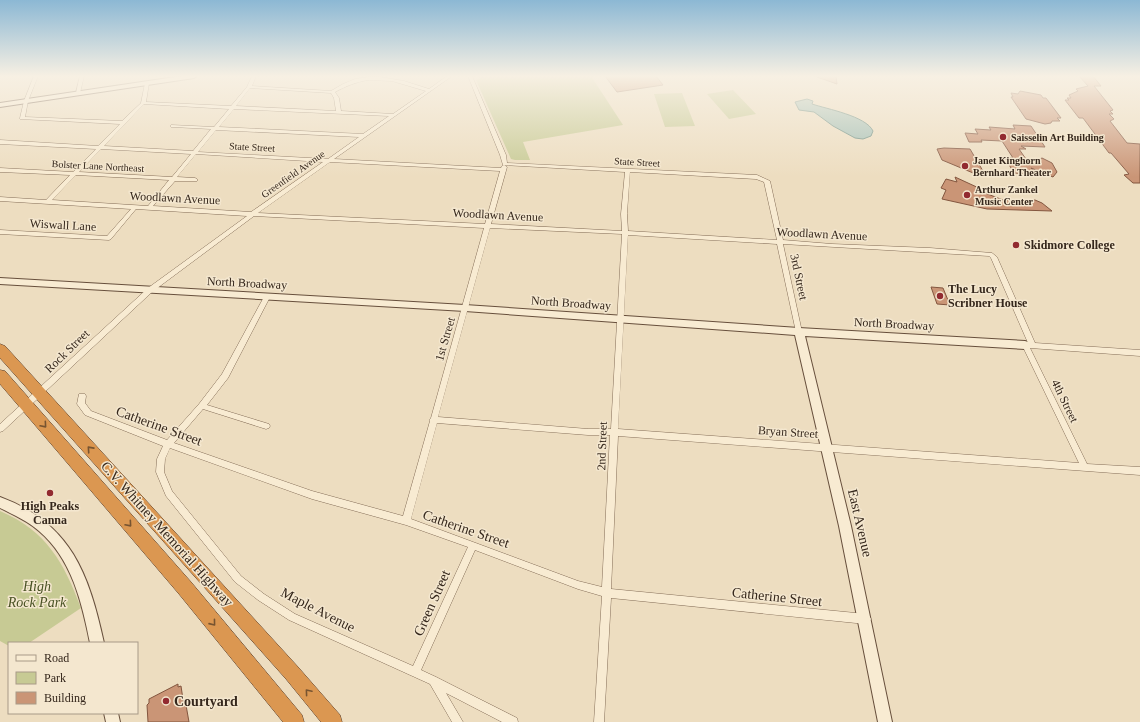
<svg xmlns="http://www.w3.org/2000/svg" width="1140" height="722" font-family="'Times New Roman',serif">
  <rect width="100%" height="100%" fill="#edddc0"/>
  <path fill="#c7ca94" d="M479,76h112l32,49 -100,17 7,18h-15l-4,-1 -35,-79 4,-1z
    M733,90l23,24 -27,5 -22,-25z
    M682,93l13,33 -30,1 -11,-33z
    M0,511c47,20 64,52 81,97l-52,35h-20v3l-9,-5z"/>
  <path fill="#a3bfb5" stroke="#6a8c82" d="M807,99l6,2 -1,3c15,5 54,12 61,27l-2,5 -8,3 -8,-1 -22,-12 -19,-14 -15,-2 -4,-8z"/>
  <path fill="#ca9576" stroke="#83563f" d="M605,76h51l7,9 -46,7z
    M817,76h19l1,8 -20,-7z
    M1079,76h14l8,10h-7l19,24 -3,1 3,3h-4l5,5 -4,2 17,22 13,1v39h-7l-9,-8 5,-1 -18,-21h-2l-26,-35h-4l-14,-18h4l-2,-2h4l-2,-3 9,-4 -2,-2 12,-3z
    M1020,91l21,4 2,3h3l15,20h-4l3,3h-8l-1,2 -6,1 -19,-5 -15,-22h2l-2,-4 7,1z
    M1013,125l18,1 14,21 -24,-1 5,3h-7l9,13h5l9,-4 10,5 5,9 -4,5 -22,-9 5,6 -22,-1 -9,-15h8l-11,-17 -21,-1 1,2h-13l-4,-9 13,1 -3,-5 16,1 -2,-3 26,2z
    M944,148l26,1 13,22h-5v4l-36,-15 -5,-11z
    M955,177l26,12 -1,2 23,9h32l7,3 10,8 -65,-2 -45,-10 4,-9 -5,-2 5,-9 11,3z
    M931,287l12,1 7,17 -13,-1z
    M178,684v3l3,-1 3,20 2,-1 3,17h-41l-1,-17 2,-2v-4z"/>
  <g fill="none" stroke-linecap="round" stroke-linejoin="round">
    <defs>
      <path id="street" d="M34,76h4l-10,25 -3,16 97,4 19,-18 4,-20 2,-1 2,1 -3,19 85,4 16,-19 5,-11h4l-4,10 79,5 12,-7 12,-5 13,-2h12l24,4 25,8 18,-13h5l-118,83 167,9 1,-2 2,-1 3,2 -16,57 131,7 -1,-17 4,-42 -122,-7 -3,-10 -32,-79h4l34,79 1,8 250,12 13,6 13,59 49,4 98,4 62,5 5,4 38,86 105,7v6l-110,-8 57,116 53,3v8l-522,-39 -7,153 255,25 3,2 2,3 -2,3 -3,2 -255,-26 -7,124h-10l8,-126 -24,-7 -103,-39 -54,120 15,7 81,41 1,4h-16l-56,-29 17,29h-11l-22,-38 -141,-64 -31,-20 -23,-18 -69,-86 -10,-24 1,-13 6,-13 -78,-31 -8,-11 2,-10h6l1,2 -1,7 6,8 76,29 32,-36 23,-30 43,-79h4l1,2 -42,81 -21,27 62,19 1,2 -1,2 -3,1 -63,-20 -29,34 138,48 91,25 27,-95 -1,-1 2,-2 53,-190 -230,-12 -102,76 -149,139 -3,1v-8l148,-136 99,-72 -111,-7 -25,30 -2,1 -109,-6v-4l107,6 24,-27 -131,-8v-4l46,3 24,-25 -70,-3v-4l73,4 23,-23 -96,-5v-4l98,6 22,-22 -100,-5v-1l4,-17zM368,80l24,1 34,10 -33,23 -52,-3 -2,-13 -4,-6c11,-6 21,-10 33,-12zM250,88l81,5 3,5 2,13 -100,-5zM144,104l85,5 -15,18 -43,-2v2h2l38,2 -18,22 -89,-5zM234,109l155,7 -26,18 -144,-7zM216,130l143,7 -31,22 -130,-7zM101,149l90,5 -19,23 -93,-5zM196,154l127,8 -72,50 -98,-6 22,-25h22v-2l-2,-1 -18,-1zM330,162l170,9 -15,53 -227,-11zM630,172l126,7 8,3 13,58 -149,-9 -1,-17zM76,175l93,5 -21,26 -96,-6zM490,228l132,6 -11,195h-23l-150,-12zM628,235l149,9 19,88 3,3 3,-3 -19,-88 206,12 2,2 37,85h-5l-1,2 57,118 -461,-34zM437,423l151,12h22l-8,152 -24,-6 -167,-62zM170,448l142,51 94,26 62,22 -55,119 -118,-52 -31,-20 -23,-18 -69,-85 -8,-19 1,-13z
        M80,76h4l-4,17 -2,1 -2,-1z"/>
      <path id="secondary" d="M182,76h15l-3,2 -194,29v-4z
        M0,278l465,27 334,23 226,13 3,1 2,3 -2,3 -3,1 -220,-13 46,190 41,196h-14l-39,-196 -44,-191 -330,-24 -465,-27z
        M0,497c71,26 89,77 104,146h-14c-8,-40 -18,-84 -51,-112 -11,-10 -25,-16 -39,-23z
        M104,713h14l2,9h-14z"/>
      <path id="highway" d="M0,344l5,2 293,321 42,48 2,7h-21l-35,-43 -286,-321z
        M0,370l5,1 186,211 111,133 2,7h-21l-104,-128 -179,-210z"/>
    </defs>
    <use href="#street" stroke="#856e58" stroke-width="1"/>
    <use href="#secondary" stroke="#674f3c" stroke-width="2"/>
    <use href="#highway" stroke="#523c2d" stroke-width="1"/>
    <use href="#street" fill="#f8ebd2" fill-rule="evenodd"/>
    <use href="#secondary" fill="#f8ebd2" fill-rule="evenodd"/>
    <use href="#highway" fill="#db9751" fill-rule="evenodd"/>
  </g>
  <defs><path id="oneway-chevron" d="M-2-3.5L2.5 0L-2 3.5" fill="none" stroke-width="1.6" stroke-linecap="round" stroke-linejoin="round"/></defs>
  <g stroke="#775431">
    <use href="#oneway-chevron" transform="translate(44 425) rotate(49)"/>
    <use href="#oneway-chevron" transform="translate(90 449) rotate(-132)"/>
    <use href="#oneway-chevron" transform="translate(129 524) rotate(49)"/>
    <use href="#oneway-chevron" transform="translate(213 623) rotate(51)"/>
    <use href="#oneway-chevron" transform="translate(308 692) rotate(-130)"/>
  </g>
  <linearGradient id="sky" x2="0" y2="1"><stop stop-color="#8cb8d4"/><stop offset="0.43" stop-color="#f7f0e3"/><stop offset="1" stop-color="#f7f0e3" stop-opacity="0"/></linearGradient>
  <rect width="1140" height="177" fill="url(#sky)"/>
  <g fill="#922a30" stroke="#f4e7cf" stroke-width="1.5">
    <circle cx="1003" cy="137" r="4"/>
    <circle cx="965" cy="166" r="4"/>
    <circle cx="967" cy="195" r="4"/>
    <circle cx="1016" cy="245" r="4"/>
    <circle cx="940" cy="296" r="4"/>
    <circle cx="50" cy="493" r="4"/>
    <circle cx="166" cy="701" r="4"/>
  </g>
  <g text-anchor="middle" dominant-baseline="central" stroke-width="3" stroke-linejoin="round" paint-order="stroke">
    <g font-size="10" font-weight="bold" fill="#35271c" stroke="#f4e7cf" text-anchor="start">
      <text x="1011" y="137">Saisselin Art Building</text>
      <text x="973" y="160">Janet Kinghorn<tspan x="973" dy="12">Bernhard Theater</tspan></text>
      <text x="975" y="189">Arthur Zankel<tspan x="975" dy="12">Music Center</tspan></text>
    </g>
    <g font-size="10" fill="#35271c" stroke="#f4e7cf">
      <text transform="translate(252 147) rotate(3)">State Street</text>
      <text transform="translate(637 162) rotate(3)">State Street</text>
      <text transform="translate(98 166) rotate(3)">Bolster Lane Northeast</text>
      <text transform="translate(293 174) rotate(-35)">Greenfield Avenue</text>
    </g>
    <g font-size="12" fill="#35271c" stroke="#f4e7cf">
      <text transform="translate(175 198) rotate(3)">Woodlawn Avenue</text>
      <text transform="translate(498 215) rotate(3)">Woodlawn Avenue</text>
      <text transform="translate(63 225) rotate(3)">Wiswall Lane</text>
      <text transform="translate(822 234) rotate(3)">Woodlawn Avenue</text>
      <text transform="translate(799 277) rotate(78)">3rd Street</text>
      <text transform="translate(247 283) rotate(3)">North Broadway</text>
      <text transform="translate(571 303) rotate(4)">North Broadway</text>
      <text transform="translate(894 324) rotate(3)">North Broadway</text>
      <text transform="translate(445 339) rotate(-74)">1st Street</text>
      <text transform="translate(67 351) rotate(-44)">Rock Street</text>
      <text transform="translate(1065 401) rotate(64)">4th Street</text>
      <text transform="translate(788 432) rotate(4)">Bryan Street</text>
      <text transform="translate(602 446) rotate(-88)">2nd Street</text>
    </g>
    <g font-size="12" font-weight="bold" fill="#35271c" stroke="#f4e7cf" text-anchor="start">
      <text x="1024" y="245">Skidmore College</text>
      <text x="948" y="289">The Lucy<tspan x="948" dy="14">Scribner House</tspan></text>
      <text x="50" y="506" text-anchor="middle">High Peaks<tspan x="50" dy="14">Canna</tspan></text>
    </g>
    <g font-size="14" fill="#35271c" stroke="#f4e7cf">
      <text transform="translate(159 426) rotate(20)">Catherine Street</text>
      <text transform="translate(860 523) rotate(77)">East Avenue</text>
      <text transform="translate(466 529) rotate(19)">Catherine Street</text>
      <text transform="translate(167 534) rotate(48)">C.V. Whitney Memorial Highway</text>
      <text transform="translate(777 597) rotate(6)">Catherine Street</text>
      <text transform="translate(432 603) rotate(-66)">Green Street</text>
      <text transform="translate(318 610) rotate(27)">Maple Avenue</text>
    </g>
    <g font-size="14" font-style="italic" fill="#485123" stroke="#f4e7cf">
      <text x="37" y="586">High<tspan x="37" dy="16">Rock Park</tspan></text>
    </g>
    <g font-size="14" font-weight="bold" fill="#35271c" stroke="#f4e7cf" text-anchor="start">
      <text x="174" y="701">Courtyard</text>
    </g>
  </g>
  <rect x="8" y="642" width="130" height="72" fill="#f4e7cf" stroke="#a89a87"/>
  <rect x="16" y="655" width="20" height="6" fill="#f8ebd2" stroke="#a89a87"/>
  <text x="44" y="662" font-size="12" fill="#35271c">Road</text>
  <rect x="16" y="672" width="20" height="12" fill="#c7ca94" stroke="#a89a87"/>
  <text x="44" y="682" font-size="12" fill="#35271c">Park</text>
  <rect x="16" y="692" width="20" height="12" fill="#ca9576" stroke="#a89a87"/>
  <text x="44" y="702" font-size="12" fill="#35271c">Building</text>
</svg>
